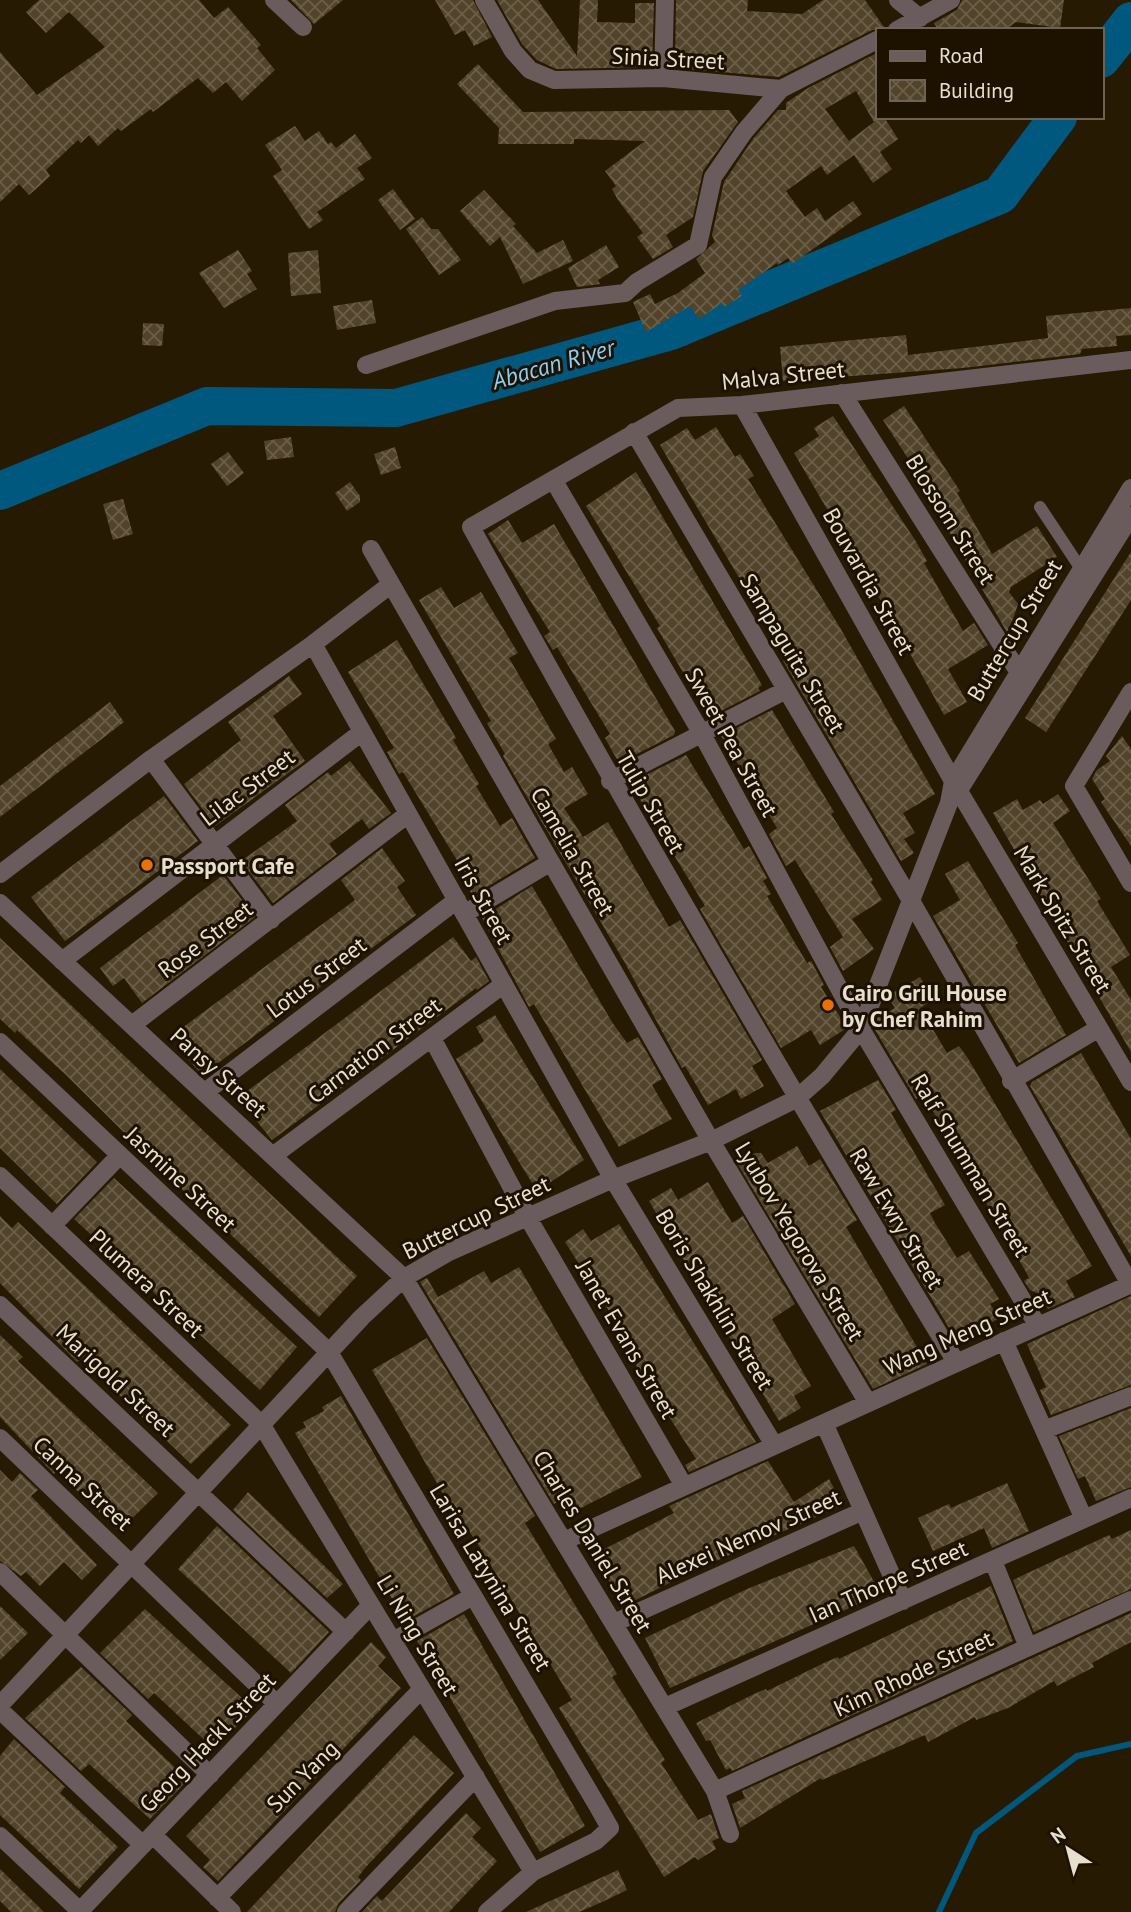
<svg xmlns="http://www.w3.org/2000/svg" width="1131" height="1912" font-family="'PT Sans',sans-serif">
  <defs>
    <pattern id="building-cross-hatch" width="8" height="8" patternUnits="userSpaceOnUse" patternTransform="scale(1.75)"><rect width="8" height="8" fill="#52442b"/><path d="M0 0l8 8M0 8l8-8" fill="none" stroke="#6b5f49"/></pattern>
  </defs>
  <rect width="100%" height="100%" fill="#271a03"/>
  <g fill="none" stroke-linecap="round" stroke-linejoin="round">
    <path stroke="#00587e" stroke-width="6" d="M939,1912l37,-79 101,-77 54,-12"/>
    <path stroke="#00587e" stroke-width="38" d="M1101,59l30,-38
      M0,491l207,-85 189,2 275,-77 329,-136 58,-78"/>
  </g>
  <path fill="url(#building-cross-hatch)" fill-rule="evenodd" d="M39,0h160l15,18 14,-11 33,38 -4,3 18,22 -33,31 -16,-19 -13,11 -15,-15 -45,34 -2,-3 -30,22 -3,-3 -20,18 -9,-11 -8,8 -3,-3 -32,30 4,6 -14,13 -7,6 -10,-11 -19,18v-150l37,43 68,-48 -36,-35 -23,21 -20,-21z
    M291,0h52l-29,24z
    M435,0h38l19,37 -18,9 -9,-16 -10,5z
    M497,0h41l39,56 3,-56h18l-1,22 38,1v-20h19l-2,64 -96,2 -19,-9 -15,-16z
    M676,0h72l-1,11 55,3 21,-14h42l21,30h-14l-93,47 -104,-9z
    M962,0h102l-4,28 -44,-6 -11,8h-67l-4,-7 23,-13z
    M877,53v67l7,-3 14,22 -18,13 12,17 -19,14 -19,-28 -27,20 -6,-9 -35,25 19,26 12,-9 8,13 28,-20 9,13 -70,50 -4,-6 -10,7 -1,-2 -39,27 4,6 -18,11 -2,-4 -23,16 -9,-13 -44,26 -13,-30 17,-8 5,10 23,-11 27,-20 -9,-14 19,-17 -3,-7 12,-53 29,-43 25,-29h8v-7l22,-15zM856,91l18,31 -25,19 -24,-32z
    M478,64l45,48 206,-2 9,12 -35,49 -10,46 -27,18 7,12 -20,12 -16,-22 6,-4 -25,-33 -6,-11 4,-3 -11,-15 40,-30 -71,-2v5h-76l1,-16 -42,-44z
    M295,126l10,15 14,-10 9,13 3,-2 5,6 19,-14 17,24 -15,10 8,11 -48,33 6,8 -14,9 -36,-53 9,-6 -17,-25z
    M393,189l22,30 -15,11 -22,-30z
    M484,190l32,34 -3,2 24,27 26,-13 10,21 -50,23 -23,-47 -10,9 -30,-35z
    M422,217l9,12h7l23,31 -22,15 -33,-46z
    M606,245l13,22 -21,13 2,4 -23,3 -9,-19z
    M238,250l14,21 -5,3 10,15 -33,19 -25,-35z
    M318,250l3,43 -30,3 -3,-43z
    M372,300l4,23 -39,7 -4,-24z
    M1131,308v27l-15,1 1,10 -35,3 -2,5 -117,14 -180,13 -3,-34 126,-12 2,20 140,-17 -2,-22z
    M143,323l21,1 -2,22 -20,-1z
    M904,406l56,85 -3,2 35,61 45,-28 20,31 -46,30 -2,5 9,12 -10,30 -62,-108 4,-3 -67,-103z
    M833,416l82,124 12,21 -3,2 39,68 11,-8 14,22 -40,24 19,33 -23,13 -68,-123 -82,-139 25,-17 -5,-8z
    M716,427l19,30 5,-3 14,22 -6,3 91,147 96,168 -32,19 12,20 -11,6 10,14 -13,8 -118,-200 4,-3 -127,-213 27,-17 8,12z
    M291,437l3,20 -27,3 -3,-19z
    M395,447l6,21 -20,7 -7,-21z
    M228,452l16,21 -17,13 -16,-22z
    M636,472l126,213 -4,3 2,3 -51,26 -52,-89 3,-2 -74,-120z
    M350,482l10,14v6l-13,9 -12,-18z
    M123,499l10,35 -20,6 -10,-36z
    M508,520l14,23 32,-19 121,207 -1,4 -55,28 -14,-25 5,-4 -53,-87 -4,3 -9,-14 6,-4 -62,-98z
    M1131,552v48l-85,132 -21,-14z
    M441,587l13,21 27,-16 37,61 -9,5 47,81 -8,5 16,28 8,-5 16,27 -24,14 19,29 25,-15 61,105 11,-7 82,140 -10,6 12,20 -23,13 -5,-10 -28,16 -23,-39 -3,2 -57,-105 -122,-207 2,-2 -18,-31 4,-2 -72,-121z
    M397,640l59,98 -3,2 26,44 -3,2 24,40 12,-8 23,40 -63,38 -2,-5 4,-3 -71,-116 -4,2 -12,-22 7,-4 -46,-76z
    M289,676l13,18 -29,22 32,45 -90,65 -31,-42 57,-44 -13,-18z
    M110,702l14,20 -124,95v-31z
    M772,710l62,102 -3,2 42,66 -2,2 11,18 -30,19 22,30 -31,22 -13,-24 13,-10 -48,-77 -9,6 -17,-32 8,-6 -56,-92z
    M1122,736l9,13v97l-30,-44 4,-3 -13,-20 5,-9 13,-9 -4,-5z
    M686,755l58,94 5,-3 18,32 -4,3 8,13 -4,2 40,67 4,-2 13,24 -3,2 26,41 -27,17 -9,-15 -30,18 -81,-139 5,-3 -75,-123z
    M350,761l41,52 -22,16 -7,-10 -33,25 8,10 -64,49 -32,-42 56,-40 -12,-16 43,-33 3,4z
    M1058,794l12,17 -17,12 48,76 -4,2 33,54 -19,12 20,33v52l-138,-239 24,-14 6,11 17,-10 3,4z
    M164,796l34,45 -133,100 -34,-44z
    M382,848l23,33 -8,6 19,28 -214,160 -15,-17 4,-2 -17,-22 181,-134 -14,-20z
    M968,861l50,82 -3,2 51,90 -47,28 -86,-147 27,-16 -15,-26z
    M223,875l32,42 -113,86 -18,-25 -11,8 -13,-18z
    M532,886l80,136 15,21 11,-6 24,42 -10,6 20,34 -53,28 -85,-143 -5,3 -47,-89z
    M453,937l18,24 5,-4 13,24 -12,9 -1,-2 -204,152 -34,-42z
    M0,938l357,338 -38,41 -150,-140 -104,-103 -48,-44 -2,3 -15,-14z
    M920,977l13,23 -13,8 27,45 12,-7 8,11 125,209 -26,15 9,16 -27,12 -9,-15 -9,-4 -6,-9 5,-3 -3,-6 -103,-178 -7,5 -42,-71 3,-10 18,-10 -8,-12z
    M495,1015l89,145 -47,31 -81,-132 28,-18 -8,-14z
    M1081,1053l50,86v117l-101,-170 2,-4z
    M0,1069l97,93 -40,42 -57,-56z
    M878,1080l18,30 -5,3 54,92 -15,8 5,10 22,35 12,-7 30,48 -9,5 9,14 -41,25 -138,-232z
    M797,1146l12,20 11,-7 37,61 -11,7 81,137 -54,25 -136,-226 18,-10h6l7,10z
    M114,1178l183,169 -37,43 -186,-171z
    M708,1182l24,41 11,-7 52,88 -23,15 39,67 -17,10 7,12 -22,13 -130,-220 22,-13 7,12z
    M0,1216l12,12 6,-6 213,203 -40,39 -103,-99 -7,-6 -4,3 -77,-79z
    M619,1224l137,218 -67,30 -4,-7 11,-6 -60,-94 5,-4 -76,-119 18,-13 8,12z
    M519,1267l123,210 -69,35 -9,-15 -10,7 -134,-222 7,-4 11,19 46,-26 7,12z
    M1131,1296v89l-80,30 -11,-25 6,-3 -19,-43z
    M0,1335l23,22 -5,4 140,132 -39,38 -62,-60 -3,3 -54,-57z
    M427,1338l108,178 -10,7 92,151 -5,3 53,83 -4,3 37,57 13,-6 8,24 -7,3 4,8 -18,11 -3,-3 -31,20 -105,-169 13,-8 -93,-154 -15,-23 -3,2 -89,-155z
    M341,1396l113,198 -49,27 -110,-188 11,-6 -3,-5 21,-11 -2,-4z
    M1131,1408v79l-35,14 -11,-25 -7,3 -19,-43z
    M768,1461l26,41 35,-23 14,26 -152,67 -67,34 -31,-51 81,-42 -5,-7z
    M0,1470l12,12 8,-9 18,17 -7,6 66,69 -15,15 -18,-18 -24,24 -14,-14 -5,4 -21,-15z
    M1007,1483l22,48 -37,17 -8,-20 -51,23 -15,-33 31,-14 2,4z
    M248,1492l95,92 -16,14 -94,-88z
    M217,1526l112,106 -38,41 -113,-104z
    M1131,1530v59l-97,43 -21,-52 96,-45 3,4z
    M854,1546l27,48 -211,94 -25,-50 102,-49z
    M991,1586l22,55 -281,130 -2,-3 -4,2 -16,-30 -4,1 -10,-18 58,-29 12,-5 1,2 59,-29 12,-5 1,2z
    M0,1606l28,27 -28,27z
    M145,1609l109,100 -40,40 -60,-56 -6,6 -48,-46z
    M1131,1613v29l-39,21 2,4 -37,19 -3,-5 -46,27 -32,12 -1,-3 -47,25 -3,-7 -103,45 -1,-2 -81,50 -8,-24 13,-6 -3,-7z
    M464,1614l121,212 -45,26 -123,-211z
    M371,1642l15,15 -8,9 23,22 -183,193 -15,-14 7,-7 -24,-24z
    M81,1667l51,48 -6,6 62,59 -38,39 -61,-55 -8,7 -56,-53z
    M414,1735l40,38 -89,95 -7,9 3,3 -23,24 -3,8h-88z
    M14,1739l51,48 -5,6 58,54 -39,42 -79,-74v-59z
    M466,1813l15,15 -9,9 25,24 -48,51h-87l15,-16 5,5z
    M0,1869l44,43h-33l-11,-11z
    M618,1870l9,20 -25,12 -23,10h-53z"/>
  <g fill="none" stroke-linecap="round" stroke-linejoin="round">
    <path stroke="#6a5b5c" stroke-width="12" d="M1040,507l41,62"/>
    <path stroke="#6a5b5c" stroke-width="18" d="M274,0l29,27
      M484,0l29,51 17,19 24,10 109,-2 118,11 96,-49
      M898,0l22,18
      M897,30l54,-30
      M663,78l2,-78
      M366,365l189,-64 70,-8 12,-11 61,-37 15,-68 31,-45 37,-43
      M842,393l176,278
      M742,405l211,376 178,301
      M634,432l276,467 220,385
      M554,481l148,253 159,295 177,297
      M371,549l340,592 157,262
      M313,644l300,535 161,266
      M1131,692l-57,94 57,97
      M151,759l120,161
      M610,781l176,-91
      M954,798l177,-282
      M0,874l151,-115 162,-115 77,-59
      M0,903l404,375 311,513 15,43
      M464,914l87,-52
      M62,961l300,-229
      M132,1025l276,-211
      M432,1038l95,178 157,270
      M0,1042l329,310 268,453 13,23 -14,13 -63,31 -46,40
      M1011,1081l88,-53
      M205,1092l252,-192
      M274,1155l230,-171
      M0,1176l261,248 272,448
      M52,1226l68,-71
      M0,1305l346,327
      M1004,1341l80,178
      M956,1362c-167,-275 -330,-553 -485,-835l207,-119 64,-3 389,-45
      M824,1423l79,178
      M1044,1430l87,-34
      M0,1438l277,266
      M564,1541l567,-257
      M993,1561l35,86
      M0,1572l210,203
      M614,1623l249,-112
      M393,1641l80,-45
      M0,1705l362,-388 42,-39 45,-26 164,-73 98,-38 85,-42 26,-23 39,-47 88,-226 4,-22 178,-293
      M665,1707l466,-209
      M0,1710l143,135
      M715,1791l416,-191
      M153,1835l79,77
      M0,1836l80,75
      M217,1898l205,-209
      M79,1912l292,-307
      M346,1912l130,-135"/>
  </g>
  <g fill="#e8710a" stroke="#1d1100" stroke-width="2.5">
    <circle cx="147" cy="865" r="7"/>
    <circle cx="828" cy="1005" r="7"/>
  </g>
  <g text-anchor="middle" dominant-baseline="central" stroke-width="6" stroke-linejoin="round" paint-order="stroke">
    <g font-size="23" fill="#e7dfd0" stroke="#1d1100">
      <text transform="translate(668 58) rotate(3)">Sinia Street</text>
      <text transform="translate(783 375) rotate(-6)">Malva Street</text>
      <text transform="translate(951 519) rotate(58)">Blossom Street</text>
      <text transform="translate(869 581) rotate(61)">Bouvardia Street</text>
      <text transform="translate(1014 630) rotate(-59)">Buttercup Street</text>
      <text transform="translate(793 653) rotate(59)">Sampaguita Street</text>
      <text transform="translate(732 742) rotate(61)">Sweet Pea Street</text>
      <text transform="translate(247 787) rotate(-37)">Lilac Street</text>
      <text transform="translate(651 802) rotate(60)">Tulip Street</text>
      <text transform="translate(573 851) rotate(60)">Camelia Street</text>
      <text transform="translate(484 900) rotate(61)">Iris Street</text>
      <text transform="translate(1063 919) rotate(59)">Mark Spitz Street</text>
      <text transform="translate(205 939) rotate(-37)">Rose Street</text>
      <text transform="translate(316 977) rotate(-37)">Lotus Street</text>
      <text transform="translate(374 1050) rotate(-37)">Carnation Street</text>
      <text transform="translate(219 1072) rotate(42)">Pansy Street</text>
      <text transform="translate(971 1165) rotate(59)">Ralf Shumman Street</text>
      <text transform="translate(181 1179) rotate(43)">Jasmine Street</text>
      <text transform="translate(476 1217) rotate(-26)">Buttercup Street</text>
      <text transform="translate(897 1218) rotate(59)">Raw Ewry Street</text>
      <text transform="translate(800 1241) rotate(59)">Lyubov Yegorova Street</text>
      <text transform="translate(147 1283) rotate(43)">Plumera Street</text>
      <text transform="translate(715 1299) rotate(59)">Boris Shakhlin Street</text>
      <text transform="translate(967 1331) rotate(-24)">Wang Meng Street</text>
      <text transform="translate(627 1339) rotate(60)">Janet Evans Street</text>
      <text transform="translate(116 1380) rotate(43)">Marigold Street</text>
      <text transform="translate(83 1483) rotate(43)">Canna Street</text>
      <text transform="translate(748 1536) rotate(-24)">Alexei Nemov Street</text>
      <text transform="translate(593 1541) rotate(59)">Charles Daniel Street</text>
      <text transform="translate(491 1577) rotate(59)">Larisa Latynina Street</text>
      <text transform="translate(888 1581) rotate(-24)">Ian Thorpe Street</text>
      <text transform="translate(418 1635) rotate(59)">Li Ning Street</text>
      <text transform="translate(913 1673) rotate(-25)">Kim Rhode Street</text>
      <text transform="translate(207 1742) rotate(-46)">Georg Hackl Street</text>
      <text transform="translate(302 1776) rotate(-45)">Sun Yang</text>
    </g>
    <g font-size="23" font-weight="bold" fill="#e7dfd0" stroke="#1d1100" text-anchor="start">
      <text x="161" y="865">Passport Cafe</text>
      <text x="842" y="992">Cairo Grill House<tspan x="842" dy="26">by Chef Rahim</tspan></text>
    </g>
    <g font-size="24" font-style="italic" fill="#8bcef6" stroke="#1d1100">
      <text transform="translate(553 364) rotate(-16)">Abacan River</text>
    </g>
  </g>
  <rect x="876" y="28" width="228" height="91" fill="#1d1100" stroke="#6e6353" stroke-width="2"/>
  <rect x="890" y="51" width="35" height="10" fill="#6a5b5c" stroke="#6e6353" stroke-width="2"/>
  <text x="939" y="63" font-size="21" fill="#e7dfd0">Road</text>
  <rect x="890" y="80" width="35" height="21" fill="url(#building-cross-hatch)" stroke="#6e6353" stroke-width="2"/>
  <text x="939" y="98" font-size="21" fill="#e7dfd0">Building</text>
  <g transform="translate(1068 1849) rotate(324)" stroke="#1d1100" stroke-width="5" paint-order="stroke">
  <path d="M0-5L12 26L0 18L-12 26Z" fill="#e7dfd0"/>
  <text y="-10" font-size="19" font-weight="bold" text-anchor="middle" fill="#e7dfd0">N</text>
  </g>
</svg>
